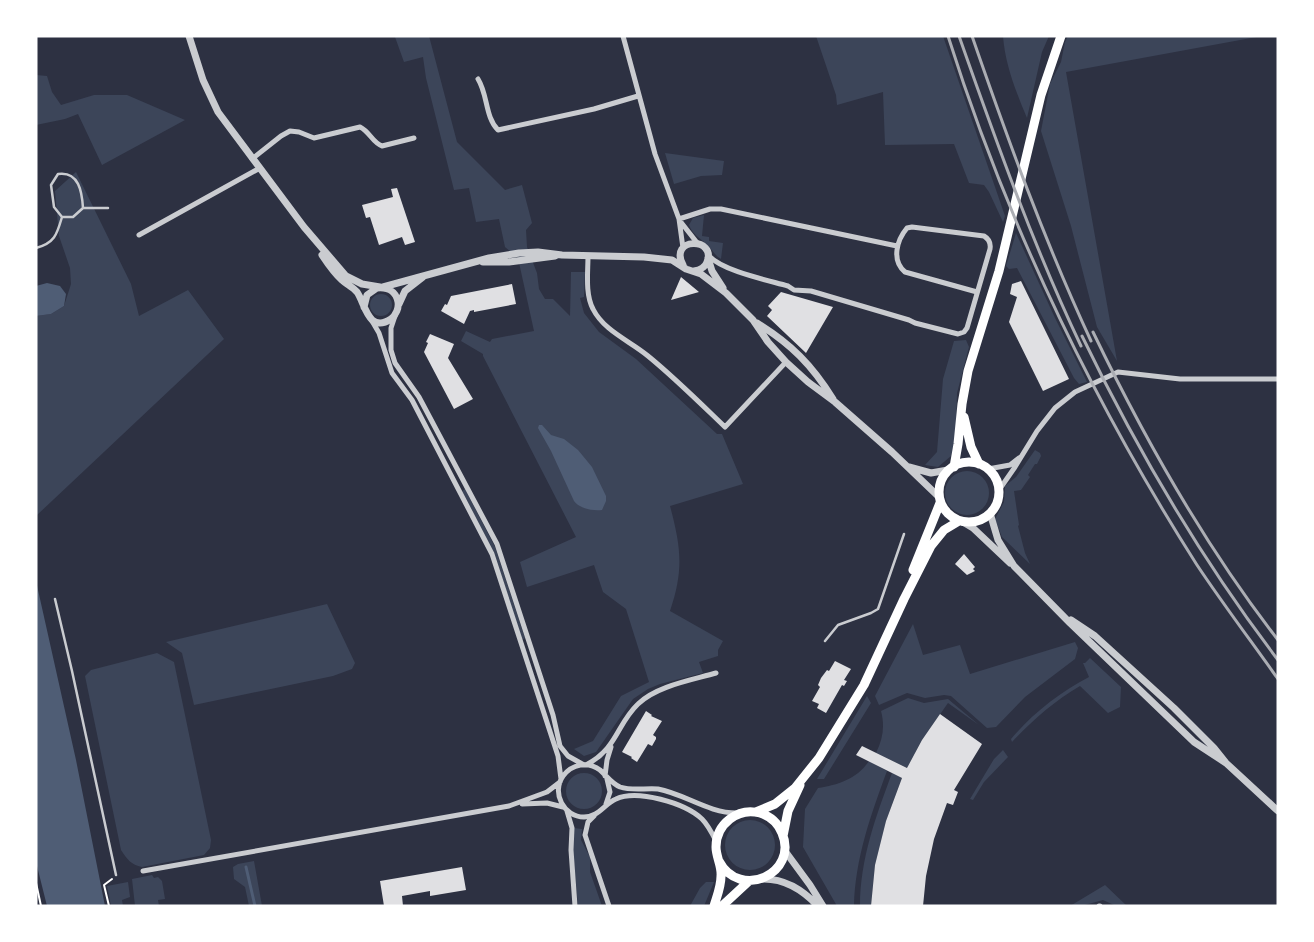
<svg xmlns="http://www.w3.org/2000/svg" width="1314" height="942" font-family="'Fira Sans',sans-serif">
  <rect width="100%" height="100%" fill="#2d3142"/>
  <path fill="#3c4559" d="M397,36h32l28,106 48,48 17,-5 10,38 -6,7 1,17 10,26 2,16 6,10h8l17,17 1,-44h14l-1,25 -4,1 4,15 15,19 37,27 81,75h5l21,50 -73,22c11,41 14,64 0,105l53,30 -5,9v6l-19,6 4,11 -43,11 -12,5 -15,10 -37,53 -12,4 -10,-7 19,-8 28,-45 28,-14 -23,-73 -23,-17 -9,-27 -67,22 -7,-25 56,-25 -93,-181v-2l-22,-13 5,-10 24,11 2,-3 42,-8 -16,-73 -13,-11 -6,-28 -23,3 -7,-34 -15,2 -28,-112 -3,-21 -19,5 -9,-25z
    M816,36h127l62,180 -2,6 -14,-30 -5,-7 -15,-2 -15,-39 -69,1 -2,-53 -46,13 -1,-10z
    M1003,36h46l-7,16 -15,66c-11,-26 -22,-54 -24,-82z
    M1068,36h194l-196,36 51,289 -20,-34 -26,-101 -30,-95 9,-47 11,-22 4,-20z
    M36,75l11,1 5,16 9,13 33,-10h33l58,25 -83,45 -24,-51 -13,5 -29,6z
    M665,153l59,8 -2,14 -21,1 -27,8z
    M76,172l55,112 8,32 49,-26 36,49 -188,177v-200l15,-2 13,-8 7,-22 -1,-16 -11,-32 -4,-45z
    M704,215l-2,21 7,1v4l14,2 -2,16c-7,-4 -9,-10 -15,-15 -7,-7 -13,-9 -17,-19l4,-7z
    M1016,233l39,85 32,64 -8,2 -5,-6 -57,-110 -8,1 -3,-3z
    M370 305a11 11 0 1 1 22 0a11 11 0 1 1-22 0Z
    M966,340l3,7 -12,46 -1,40 -5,23 -13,11 -13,-2 12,-13 6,-73 11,-38z
    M1035,450l5,3 1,3 -4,8h-2l-7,11 2,2 -9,13 -7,1 5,34 -1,1 7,27 5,11 -28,-27 -7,-18 9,-17 1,-16 11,-9z
    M945 493a22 22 0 1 1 44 0a22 22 0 1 1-44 0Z
    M465,489l30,58 30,91 -3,2 -27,-85 -33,-64z
    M327,604l28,59 -3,6 -19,7 -139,29 -12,-52 -16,-11z
    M913,624l10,31 37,-10 10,29 105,-32 3,6 -3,11 -50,38 -29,30 -9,1 -36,-32 -7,-1 -19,3 -18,-5 -28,12 -4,-9z
    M157,653l17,9 37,178 -1,8 -6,7 -62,12c-11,-2 -15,-8 -21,-17l-36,-174 6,-6z
    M1090,658l31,29 -1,20 -12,6 -28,-27c-26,15 -48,35 -68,56l-1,-3c21,-25 49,-47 78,-62l-6,-14h2z
    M867,696l4,7 -47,76h-7z
    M908,698l16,5 24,-4 31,26 -31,-22 -26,37 -15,28 -31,-15c7,-14 9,-27 5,-42z
    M1003,750l5,7 -24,25 -11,18 -3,-1 24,-40z
    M869,761l18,10c-16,43 -32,88 -33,135h-17l-34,-59 2,-38 13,-21c20,-3 39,-9 51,-27z
    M892,773l10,5 -16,43 -11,44 -4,41h-11c0,-47 16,-90 32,-133z
    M566 791a18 18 0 1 1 36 0a18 18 0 1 1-36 0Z
    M725 845a25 25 0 1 1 50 0a25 25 0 1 1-50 0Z
    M574,828l8,1 -1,11 9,17v15l12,34h-24l-5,-55z
    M254,861l8,45h-13l-4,-19 -11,-8 -1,-12 5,-3z
    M152,875l2,3 4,-1 4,4 3,18 -7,1 1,6h-24l-3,-27z
    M128,882l2,15 -8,3 1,6h-12l-4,-20z
    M706,882h8l-10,24h-14l10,-18z
    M1105,885l22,21h-11l-13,-6 -22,6h-11z"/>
  <path fill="#4f5d75" d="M47,283l13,3 6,8 -2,12 -13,8 -15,2v-30z
    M539,425h3l9,10 13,4 14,11 14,17 14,29v5l-4,9c-9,1 -22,-1 -28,-9l-23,-50 -13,-23z
    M36,581l40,179 29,146h-58l-11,-44z"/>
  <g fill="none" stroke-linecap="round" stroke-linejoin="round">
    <path stroke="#4f5d75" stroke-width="3" d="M246,867l9,39"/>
  </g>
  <path fill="#e0e0e3" d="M397,188l18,54 -10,3 -3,-8 -23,8 -9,-28 -4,1 -4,-13 31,-8 -2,-8z
    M681,277l18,15 -28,8z
    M1021,281l48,98 -26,12 -34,-69 8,-25 -7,-3 2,-10z
    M512,284l4,20 -42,8v-2l-4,1 -6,13 -23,-13 4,-7 2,1 4,-9z
    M781,292l52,15 -27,46 -39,-37 5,-6 -4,-4z
    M430,334l24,10 -6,14 25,41 -19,10 -30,-57 4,-9 -2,-1z
    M964,554l11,13 -2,2 2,2 -8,4 -12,-11z
    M835,661l16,8 -7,11 3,1 -3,5 -2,-1 -16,28 -9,-5 2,-4 -7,-3 8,-14 -2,-2 3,-7 6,-8 2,1z
    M646,711l6,4 -1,1 11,5 -9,14 3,2v2l-4,7 -4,-2 -11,18 -6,-4 1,-1 -10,-5z
    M940,714l42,30 -28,46 4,2 -5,13 -6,-2 -13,36 -8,37 -3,30h-52l4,-41 11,-44 16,-43 -46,-23 6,-9 45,22 15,-28z
    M462,867l4,23 -36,6v-5l-28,5 1,10h-19l-4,-25z"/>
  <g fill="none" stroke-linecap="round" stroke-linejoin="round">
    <path stroke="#fff" stroke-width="2" d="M36,883l5,23
      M109,906l-5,-21 8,-6"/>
    <path stroke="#caccd0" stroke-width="2.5" d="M62,217l-8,-10 -3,-22 7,-11c21,-3 24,18 25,34
      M36,248c19,-5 21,-14 26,-31h11l10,-9h25
      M55,599l17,72 44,204
      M825,641l13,-16 33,-12 7,-4 26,-75"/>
    <path stroke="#caccd0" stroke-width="5" d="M623,36l32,118 24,65 4,29
      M478,79c10,16 7,38 20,51l96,-21 44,-13
      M252,159l29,-23 9,-5 9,1 15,6 46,-11c10,5 12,15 22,19l32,-8
      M679,219l31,-10h11l176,37
      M680,221l18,23
      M139,235l121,-67
      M588,256c0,16 -3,38 5,53 11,22 37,32 55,47 27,22 52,47 77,71l61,-65
      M709,256c14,15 58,24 79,30l6,4 17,1 98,29 6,3 43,11 6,-2 3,-4 23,-79c1,-6 -1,-10 -6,-13l-72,-9 -5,1c-10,12 -16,32 -2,44l72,20
      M395,316l-4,12v22l4,13 24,34 78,147 56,171 7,31 8,10 16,9
      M372,321l7,12 13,40 20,27 80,154 66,202 3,23
      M988,469l22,-4 9,-7
      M999,490l16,-23 22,-36 18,-23 20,-16 43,-20 62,7h98
      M586,765c32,-17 30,-40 52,-61 18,-18 54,-24 78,-31
      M605,776l2,-16 4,-13
      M522,804l25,-1 16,4
      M606,804l4,-12 -3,-13
      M567,811l5,17 -1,22 4,56
      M594,816l-6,6 -3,13 24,71
      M716,841c-4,-8 -8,-16 -14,-22 -17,-16 -65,-30 -86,-20 -12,5 -17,18 -32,18 -20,0 -33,-24 -21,-41 9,-12 25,-15 37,-6 7,6 11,13 20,17 12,4 25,1 38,2 27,5 50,24 79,24
      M143,871l366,-65 38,-14 13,-10
      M1099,906h1"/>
    <path stroke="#caccd0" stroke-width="7" d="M189,36l14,44 15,32 86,115 42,49 16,8 18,3
      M322,255c6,9 12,18 20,25 4,4 11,7 15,12 8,11 11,42 34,27 5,-4 8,-11 7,-17 -2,-11 -11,-15 -21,-14l-10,7 -3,12
      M708,258l4,13 11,17
      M483,262h26l46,-6
      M683,265c-15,-28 34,-28 24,-3 -2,6 -7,8 -13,9
      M383,287l106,-29 30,-5 19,-1 24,3 82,2 28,3 14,9 15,5 25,19 27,27 15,22 18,20 22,20 27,20 57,50 47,45
      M399,304l6,-13 18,-14
      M757,323c34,21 55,42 76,76
      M909,467l22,6 17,-3
      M990,513l8,27 16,26 56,57 124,119 32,21
      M963,522l10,6 37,35
      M1071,620l24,16 79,72 40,40 12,15 52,48
      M785,851l25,34 13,21
      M761,879c22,-1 42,11 57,27"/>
    <path stroke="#fff" stroke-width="9" d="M964,417l7,30 8,17
      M939 492a30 30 0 1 1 60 0a30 30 0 1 1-60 0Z
      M954,467l4,-23 4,-40 6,-33 31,-100 42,-176 20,-59
      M913,570l27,-67
      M756,812l19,-8 20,-16 24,-30 45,-73 40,-86 27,-53 13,-16 15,-9
      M783,836l5,-25 12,-26
      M714,906c3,-10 7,-19 7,-30 1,-10 -5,-19 -5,-29 0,-23 22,-40 44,-34 10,3 18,10 22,20 17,40 -42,68 -63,28
      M722,906l27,-25"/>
    <path stroke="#abadb3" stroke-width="3" d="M948,36c59,187 144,364 249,529 26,39 54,76 81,114
      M959,36c37,105 74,209 122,310
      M972,36c36,104 73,206 119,305
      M1093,332c52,108 112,214 185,308
      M1082,336c55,114 119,223 196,324"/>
  </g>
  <rect width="1314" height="942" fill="none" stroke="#ffffff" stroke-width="75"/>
</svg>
